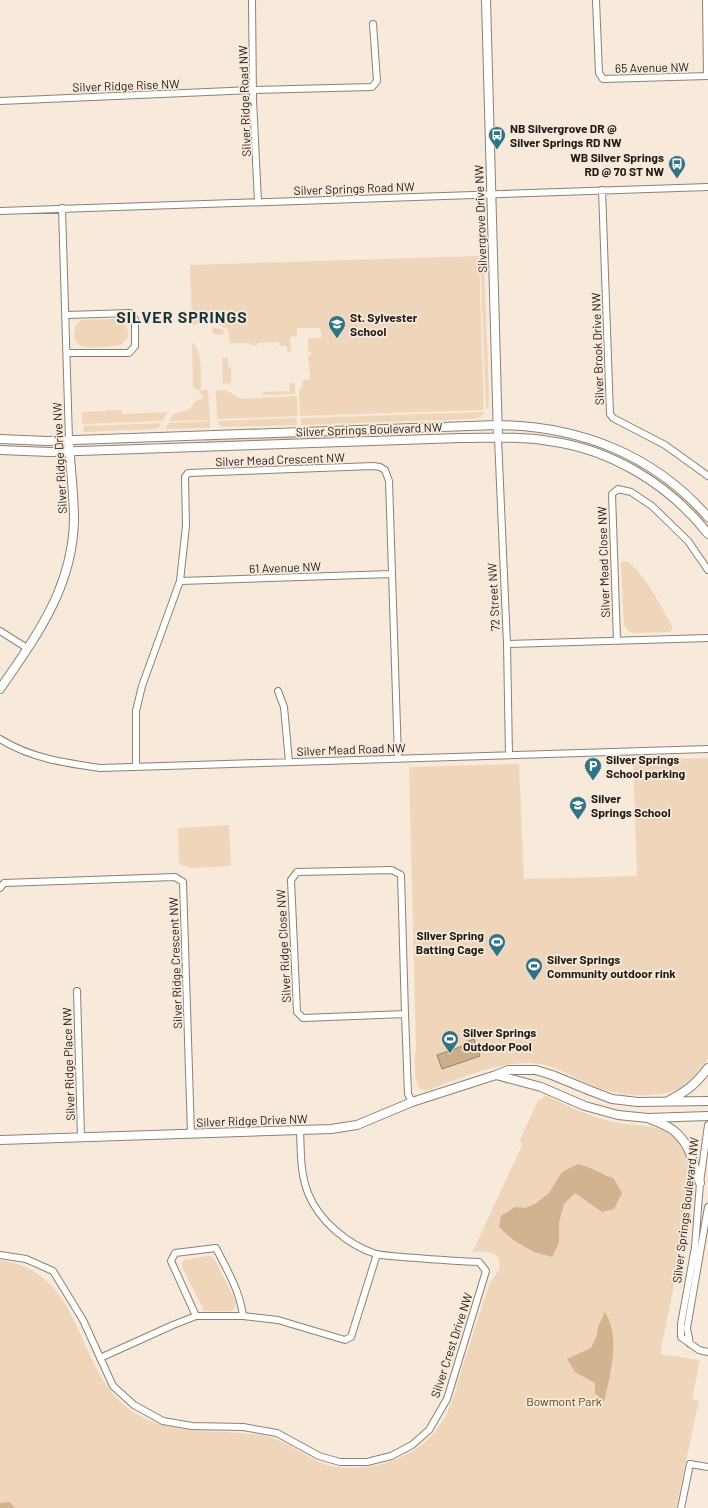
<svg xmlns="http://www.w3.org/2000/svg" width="708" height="1508" font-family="Barlow,sans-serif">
  <rect width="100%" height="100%" fill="#f7eadb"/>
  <path fill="#efd6ba" d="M479,256l5,154 -184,6 -1,-25 2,-2 1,-6 2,-3 6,-1c0,-8 -2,-16 -2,-24h3v-3h-3v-14h13l1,-5 -3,-5h-22v8l-7,1 1,15h-4v-6h-8v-4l-21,1v2h-7l-1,-2h-20l-1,-11c-8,-11 -25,-9 -37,-7l-2,-60z
    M480,256l4,2 5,139 -1,12 -2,-1z
    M116,319c10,2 14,10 11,20l-7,6c-7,2 -36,4 -41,0 -4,-2 -5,-7 -5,-11 0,-6 2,-10 7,-14z
    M212,327l11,3 2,4 -10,1 -3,-3z
    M192,342c11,9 9,35 9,47l-3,2 -5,-5z
    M222,358h6v9h3v16l-8,1z
    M290,383h5v11l-32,1v-3l27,-1z
    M201,390h7l2,30 -41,1 5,-7 16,-5 6,-8 7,-3 -2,-5 -3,1z
    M226,390l15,9 56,-3 1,20 -81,3 -1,-28z
    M107,410h15v4l46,-2 -6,9 -80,3v-12l24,-1z
    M484,412l1,1 -5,4 -9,2 -170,6v-7z
    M296,418l1,7 -76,2 -3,-6z
    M210,421v7l-45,1 4,-6z
    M162,423l-5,6 -73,3 -1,-6z
    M361,433v4l-16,2 -139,5v-4l17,-2z
    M618,454c34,13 66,39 90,67v8l-92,-71z
    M626,561c19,12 35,45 46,65v4l-2,2 -36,1 -5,-1 -5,-7 -3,-59v-4z
    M708,758v300c-3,10 -11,17 -18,24 -12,10 -25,12 -40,13 -16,1 -32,-1 -48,-6 -23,-7 -45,-25 -71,-26 -36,-1 -71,16 -105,28 -3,-1 -6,-2 -8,-5 -4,-6 -4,-29 -2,-35l-7,-284 110,-3 5,115 113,-3 -4,-116z
    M229,825l2,41 -40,2 -12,-4 -1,-36z
    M544,1095c23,10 46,22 70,27 25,5 43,0 64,18l-1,2c11,12 15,25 15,41l-14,83 -18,88 40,6 -8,39 7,1 -23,108h-676v-248c83,12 74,102 124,145 39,33 90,23 137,30 28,4 48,28 76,32 36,5 82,-10 102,-41 13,-17 17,-38 23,-58 9,-29 19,-57 28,-86 2,-3 6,-7 8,-11 8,-19 -13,-21 -26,-18l50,-108 -2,-6 19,-40 3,1z
    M207,1256h4l3,2 22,44 -1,5 -4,4h-27l-22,-44v-4l2,-3z"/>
  <path fill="#d2b390" d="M578,1164c13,3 24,10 36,15l8,14 -8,16 -12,3 -27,-19 -11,11 -5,19v20l-7,14 -18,-5 -21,-12 -14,-13 2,-11 14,-9 10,1 10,-4 14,-11 13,-21z
    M605,1312c16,26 5,62 -1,90l-9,-9v-10l-20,-11 -8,-13 24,-11 6,-13 1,-8z
    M10,1502l5,6h-15v-5z"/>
  <path fill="#cdae8b" stroke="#998268" d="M474,1039l6,17 -38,13 -5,-14 26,-9v-3z"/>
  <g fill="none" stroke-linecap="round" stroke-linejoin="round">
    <defs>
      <path id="minor" d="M252,0l1,99 5,103
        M596,0l3,73 4,6 105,-3
        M706,0l1,76
        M0,101l253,-11 119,-3 5,-6 -4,-57
        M602,190l8,224 3,4 52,27 43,31
        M62,208l7,232
        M0,211l708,-24
        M67,315l63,-2 5,6v27l-6,7h-62
        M498,438l9,206 2,111
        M180,581l211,-7
        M0,631l27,17
        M617,640l-5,-146 6,-5 13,3 21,14 36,35 20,29
        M507,644l201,-6
        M278,691l6,16 5,55
        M0,739c30,19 65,24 100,29l608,-19
        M136,767v-56l6,-25 38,-105 6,-55 -1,-49 3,-4 185,-7 7,1 5,3 4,11 9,277
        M392,870l9,5 4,139 -102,4 -6,-6 -6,-132 6,-8z
        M0,888l4,-5 171,-6 8,5 8,252
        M77,991l4,146
        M405,1014l3,80 4,8
        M708,1125l-8,58 -5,64 -14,77v13l18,13 9,2
        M0,1255l26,4 27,12 30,49 30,66 21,19 29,16 29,5 51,1 34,6 42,23 21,6h27l24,-6 21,-11 17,-15 18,-31 39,-128 -7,-9c-25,-1 -50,-3 -76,-5 -8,-1 -19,-1 -27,-3 -28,-9 -57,-33 -68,-61 -8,-20 -7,-42 -8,-63
        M196,1316l-25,-55 4,-8 41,-5c11,22 24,43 27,68
        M690,1344l-3,-16 21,-121
        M100,1358l73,-33 23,-9h47l35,4 67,20 6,-3 26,-83
        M681,1508l9,-44 18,3"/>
      <path id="tertiary" d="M486,0l12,438
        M0,439l47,2 450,-16c82,1 156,29 211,92
        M0,450l50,2 410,-14c30,0 59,-2 89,3 62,8 121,44 159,93
        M0,689c37,-54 73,-102 74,-170 0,-26 -4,-53 -5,-79
        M496,1075l45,12 44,19 33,9 30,3 60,-2
        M668,1101c19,-10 27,-16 40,-33
        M650,1119c8,3 16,6 23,11 18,14 20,34 27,53
        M0,1140l300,-10 31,-1 26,-4 55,-23 84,-27 12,-5h28l16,5 39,16 21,8 26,3 70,-1"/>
    </defs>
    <use href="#minor" stroke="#8d8174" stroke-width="8"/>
    <use href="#tertiary" stroke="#8d8174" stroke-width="10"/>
    <use href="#minor" stroke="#fff" stroke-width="6"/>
    <use href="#tertiary" stroke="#fff" stroke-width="8"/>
  </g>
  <defs>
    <symbol id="bus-pin" viewBox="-11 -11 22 30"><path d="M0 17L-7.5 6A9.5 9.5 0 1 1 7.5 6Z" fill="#317285" stroke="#f7eadb"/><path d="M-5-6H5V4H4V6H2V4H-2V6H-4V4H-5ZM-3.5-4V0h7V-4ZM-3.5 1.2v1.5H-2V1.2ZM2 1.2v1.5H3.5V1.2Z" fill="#fff"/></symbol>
    <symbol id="school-pin" viewBox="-11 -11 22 30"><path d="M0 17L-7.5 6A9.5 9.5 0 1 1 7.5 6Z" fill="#317285" stroke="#f7eadb"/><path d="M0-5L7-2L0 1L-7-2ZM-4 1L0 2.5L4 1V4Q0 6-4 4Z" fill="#fff"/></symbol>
    <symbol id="parking-pin" viewBox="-11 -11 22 30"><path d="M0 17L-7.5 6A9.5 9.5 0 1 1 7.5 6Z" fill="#317285" stroke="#f7eadb"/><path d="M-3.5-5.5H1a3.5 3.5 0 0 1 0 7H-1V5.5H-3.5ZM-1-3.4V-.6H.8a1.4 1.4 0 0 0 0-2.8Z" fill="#fff"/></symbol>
    <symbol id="stadium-pin" viewBox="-11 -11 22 30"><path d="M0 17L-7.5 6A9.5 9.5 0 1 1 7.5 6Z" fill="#317285" stroke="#f7eadb"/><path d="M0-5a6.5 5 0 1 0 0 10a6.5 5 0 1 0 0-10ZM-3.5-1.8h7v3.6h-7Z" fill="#fff"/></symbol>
  </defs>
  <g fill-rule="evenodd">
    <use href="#bus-pin" x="487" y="125" width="20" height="27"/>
    <use href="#bus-pin" x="667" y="154" width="20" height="27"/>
    <use href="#school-pin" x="327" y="314" width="20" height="27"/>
    <use href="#parking-pin" x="583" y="756" width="20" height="27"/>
    <use href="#school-pin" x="568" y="795" width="20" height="27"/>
    <use href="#stadium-pin" x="487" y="932" width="20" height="27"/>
    <use href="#stadium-pin" x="524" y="956" width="20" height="27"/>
    <use href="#stadium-pin" x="440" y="1029" width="20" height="27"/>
  </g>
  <g text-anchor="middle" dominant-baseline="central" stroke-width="3.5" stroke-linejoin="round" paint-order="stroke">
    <g font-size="12" fill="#1f1a15" stroke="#f7eadb">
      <text transform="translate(652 67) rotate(-1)">65 Avenue NW</text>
      <text transform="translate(126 85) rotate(-2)">Silver Ridge Rise NW</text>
      <text transform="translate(244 101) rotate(-92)">Silver Ridge Road NW</text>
      <text transform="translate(354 188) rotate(-2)">Silver Springs Road NW</text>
      <text transform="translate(480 219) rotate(-92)">Silvergrove Drive NW</text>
      <text transform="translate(597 349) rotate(-92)">Silver Brook Drive NW</text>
      <text transform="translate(369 429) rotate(-2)">Silver Springs Boulevard NW</text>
      <text transform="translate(59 458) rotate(-93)">Silver Ridge Drive NW</text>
      <text transform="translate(280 459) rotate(-2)">Silver Mead Crescent NW</text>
      <text transform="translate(603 562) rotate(-92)">Silver Mead Close NW</text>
      <text transform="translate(285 567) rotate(-2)">61 Avenue NW</text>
      <text transform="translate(493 597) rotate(-93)">72 Street NW</text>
      <text transform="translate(351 749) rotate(-2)">Silver Mead Road NW</text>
      <text transform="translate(283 946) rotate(-93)">Silver Ridge Close NW</text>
      <text transform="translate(175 963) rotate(-92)">Silver Ridge Crescent NW</text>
      <text transform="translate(68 1064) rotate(-92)">Silver Ridge Place NW</text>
      <text transform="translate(252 1120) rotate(-2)">Silver Ridge Drive NW</text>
      <text transform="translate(685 1210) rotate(-83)">Silver Springs Boulevard NW</text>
      <text transform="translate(451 1345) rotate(-72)">Silver Crest Drive NW</text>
    </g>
    <g font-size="12" font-weight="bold" fill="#1f1a15" stroke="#f7eadb" text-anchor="start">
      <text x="510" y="128">NB Silvergrove DR @<tspan x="510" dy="14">Silver Springs RD NW</tspan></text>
      <text x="664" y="157" text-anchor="end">WB Silver Springs<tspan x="664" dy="14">RD @ 70 ST NW</tspan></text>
      <text x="350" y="317">St. Sylvester<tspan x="350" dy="14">School</tspan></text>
      <text x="606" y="759">Silver Springs<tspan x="606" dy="14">School parking</tspan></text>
      <text x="591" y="798">Silver<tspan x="591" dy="14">Springs School</tspan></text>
      <text x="484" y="935" text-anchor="end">SIlver Spring<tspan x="484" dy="14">Batting Cage</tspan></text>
      <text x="547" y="959">Silver Springs<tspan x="547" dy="14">Community outdoor rink</tspan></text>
      <text x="463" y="1032">Silver Springs<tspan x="463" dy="14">Outdoor Pool</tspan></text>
    </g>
    <g font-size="12" fill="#624118" stroke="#f7eadb">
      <text x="564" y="1401">Bowmont Park</text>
    </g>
    <g font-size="16" font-weight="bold" letter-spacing="1" fill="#15343d" stroke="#f7eadb">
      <text x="182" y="316">SILVER SPRINGS</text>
    </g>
  </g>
</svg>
